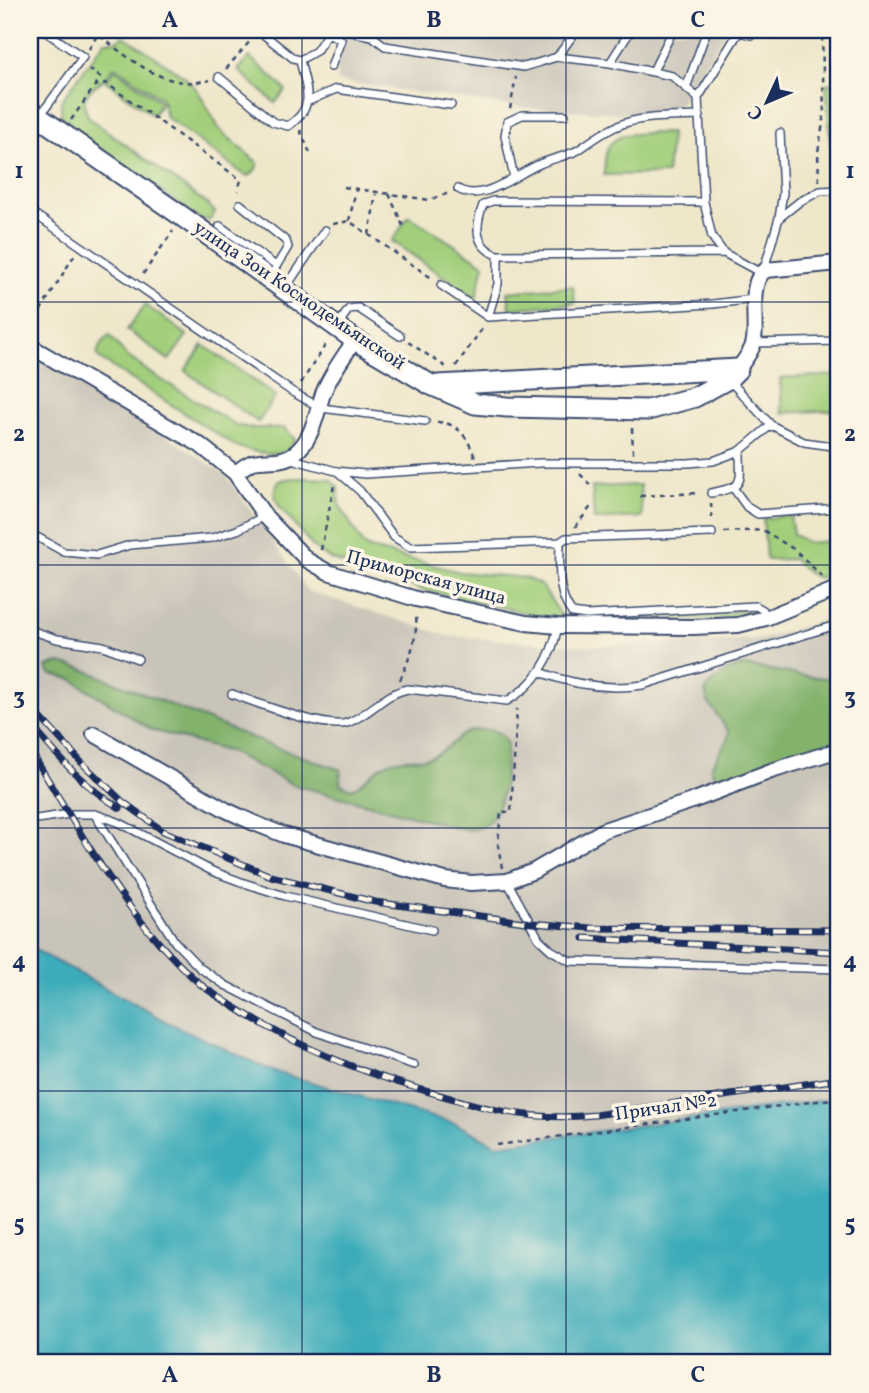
<svg xmlns="http://www.w3.org/2000/svg" width="869" height="1393" font-family="Vollkorn,serif">
  <rect width="100%" height="100%" fill="#fcf5e5"/>
  <filter id="ink" filterUnits="userSpaceOnUse"><feTurbulence type="fractalNoise" baseFrequency=".0143" numOctaves="2"/><feDisplacementMap in="SourceGraphic" scale="14" xChannelSelector="R" yChannelSelector="G"/><feConvolveMatrix kernelMatrix="1 2 1 2 8 2 1 2 1" color-interpolation-filters="sRGB"/></filter>
  <filter id="wash" filterUnits="userSpaceOnUse"><feTurbulence type="fractalNoise" baseFrequency=".00686" numOctaves="4" result="noise"/><feDisplacementMap in="SourceGraphic" scale="28" xChannelSelector="R" yChannelSelector="G"/><feGaussianBlur stdDeviation="1.57" result="paint"/><feColorMatrix in="noise" values="0 0 0 0 0 0 0 0 0 0 0 0 0 0 0 0 0 1.4 0 .05"/><feComposite in="paint" operator="in"/></filter>
  <g filter="url(#wash)">
    <rect width="100%" height="100%" fill="#efe7ca"/>
    <path fill="#c9c4b8" d="M338,30h389l-46,72 -25,13 -130,-7 -189,-27z
      M30,347l195,127 83,117 140,45 137,10 178,-7 76,-24v483l-342,47 -41,-21 -183,-53 -104,-48 -139,-76z"/>
    <path fill="#a3cf7c" stroke="#5f7f6d" stroke-width="2" d="M124,36l60,40 14,15 22,39 38,33 -1,4 -6,8 -5,1 -80,-59 -4,-18 -47,-33c-4,3 -7,10 -11,13 -16,12 -26,18 -15,39l117,85 9,9 -5,8h-8l-115,-80 -26,-25v-14l44,-60h11z
      M250,57l36,33 -11,13 -37,-33z
      M115,69l46,33 -8,13 -47,-34z
      M839,83v64l-8,1 -5,-64z
      M671,133l-4,41 -63,1c1,-10 0,-25 7,-32 12,-13 43,-9 60,-10z
      M409,216l75,48 -8,35 -84,-58z
      M573,286l2,17 -65,6 -2,-17z
      M145,305l42,30 -18,25 -42,-30z
      M109,335l18,21 22,16 87,53 14,3h34l11,11c-2,5 -4,11 -10,13 -9,5 -42,-2 -51,-7l-134,-86 -3,-5 3,-8z
      M203,345l73,51 -18,26 -73,-51z
      M839,375v35l-57,3 -2,-35z
      M300,478l30,1 8,7 1,18 23,39 5,5 93,24 66,6 15,7 20,30 14,2 176,-6 3,2 -3,3 -20,3 -121,3 -50,-2 -137,-30 -93,-31 -15,-10 -36,-43 -5,-13 4,-11 7,-3z
      M640,485l2,32 -48,3 -2,-33z
      M788,515l2,1 3,18 15,9 31,-3v35c-28,6 -28,1 -46,-16l-25,1 -2,-2 -3,-39z"/>
    <path fill="#82b26c" stroke="#4e7065" stroke-width="2" d="M59,663l21,5 192,78 69,24 -1,14 12,5c14,-6 21,-20 35,-26 14,-7 30,-2 43,-6 25,-8 27,-31 58,-27 10,1 16,4 19,15 -2,28 -1,86 -40,85l-173,-45 -64,-33 -78,-22 -81,-51 -21,-5 -4,-7z
      M740,666c35,1 63,14 99,12v62l-71,22 -39,16h-15l-3,-11 17,-29 1,-6 -21,-30 -3,-11c10,-13 20,-19 35,-25z"/>
    <path fill="#3dacba" stroke="#2c6e8c" stroke-width="2" d="M30,947l139,76 103,48 184,53 41,21 342,-47v265h-809z"/>
  </g>
  <g filter="url(#ink)">
    <g fill="none" stroke-linecap="round" stroke-linejoin="round">
      <defs>
        <path id="lane" d="M258,30l35,28 7,2 16,-9 14,-21
          M577,30l-20,27 53,6 62,13 26,22
          M740,32l11,3 9,-5
          M328,33l13,7 -10,27
          M355,33l17,3 13,10 139,21 33,-10
          M610,63l21,-33
          M653,71l20,-41
          M219,77l54,45 15,4c29,-19 18,-37 12,-66
          M686,88l21,-58
          M309,101l27,-12 115,16
          M39,117l44,-60 -40,-27
          M514,178l-9,-42 2,-14 15,-7h43
          M458,189c26,15 60,-17 84,-26 12,-5 25,-7 36,-13 15,-10 29,-21 47,-27 24,-7 50,-6 75,-7
          M704,202l-212,-1 -9,4c-8,21 -9,42 15,50l226,-2 37,20
          M240,204l46,37 2,6 -19,31
          M30,211l264,182 27,15 104,13
          M779,218l4,-25 -3,-60
          M220,226l56,40
          M724,253l-12,-16 -8,-35 -6,-104 42,-68
          M764,269l15,-51 20,-16 21,-11 19,-1
          M441,285l47,32 225,-13 41,-5
          M286,287l39,-57
          M488,317l10,-33v-29
          M337,326l12,-17 9,-1 42,28
          M754,343l85,-2
          M728,379l43,46 33,17 35,5
          M288,458l48,13 29,3 175,-11h148l25,-2 27,-10 31,-26
          M337,471l23,20 34,46 16,10 150,-5 6,-4 146,-5
          M734,489l13,18 11,7 81,-6
          M711,493c35,-7 29,-9 29,-42
          M30,533l34,19 33,3 33,-10 82,-7 25,-8 28,-14
          M560,542c0,24 -4,51 12,71l14,2 170,-9 7,4 3,8
          M30,630l27,9 46,7 35,13
          M540,672c33,13 68,18 103,13l196,-61
          M232,694c22,8 95,36 115,29 23,-8 37,-30 61,-34l99,12c28,-16 45,-43 51,-75
          M95,815l80,127 25,26 25,17 92,47 97,33
          M30,820l40,-6h25l23,8 94,49 32,12 41,13 147,34
          M507,881l32,58 12,11 19,11 269,8"/>
        <path id="street" d="M30,346l170,99 35,28 30,43 42,44 21,12 88,27 110,24 32,3 135,1 45,-2 28,-7 73,-30
          M738,369c5,-7 12,-15 15,-24 6,-19 -7,-64 13,-75l73,-7
          M235,473c6,-4 12,-9 18,-11 14,-3 30,1 42,-9 19,-15 21,-41 29,-62 8,-19 20,-35 31,-51
          M94,734l132,76 28,13 30,12 161,45 26,3 36,-2 27,-10 70,-41 88,-29 79,-30 68,-21"/>
        <path id="secondary" d="M30,111l153,106 172,123 76,45 44,19 32,3 141,3 47,-13 33,-18 10,-10
          M438,385l300,-16"/>
      </defs>
      <use href="#lane" stroke="#3b4b6e" stroke-width="10"/>
      <use href="#street" stroke="#3b4b6e" stroke-width="18"/>
      <use href="#secondary" stroke="#3b4b6e" stroke-width="23"/>
      <path stroke="#3b4b6e" stroke-width="2.5" stroke-dasharray="5 5" stroke-linecap="butt" d="M92,30c36,26 70,62 118,50
        M89,49l9,-15
        M89,69l11,8 -5,9
        M226,69l25,-29
        M510,109l6,-32
        M71,120l24,-34 11,-3 135,97 -3,11
        M300,130l10,23
        M819,181l-1,-29 6,-35 -2,-87
        M344,187l85,13 20,-7
        M389,194l14,32
        M349,221l7,-31
        M333,224l16,-3 84,58
        M369,235l7,-41
        M143,274l30,-43
        M30,328l45,-74
        M408,342l38,25
        M456,366l28,-40
        M301,383l27,-42
        M437,422c22,1 30,15 38,35
        M632,428l1,25
        M580,474l12,13
        M640,496l60,-3
        M711,503l1,18
        M575,527l18,-23
        M724,532l39,-2 32,20 28,27
        M321,550l13,-65
        M400,680c10,-23 18,-42 16,-67
        M502,868l-4,-23 3,-34 10,2 6,-104
        M497,1145l342,-47"/>
      <use href="#lane" stroke="#fff" stroke-width="7"/>
      <use href="#street" stroke="#fff" stroke-width="14"/>
      <use href="#secondary" stroke="#fff" stroke-width="19"/>
      <defs>
        <path id="rail" d="M30,706l51,56 41,39 41,30 108,45 104,26 157,21 59,5 248,2
          M30,724c29,33 51,61 90,84
          M30,750c50,82 97,170 170,234 10,8 21,14 31,21 58,38 121,64 188,84 65,19 107,33 176,26l244,-36
          M584,938l255,14"/>
      </defs>
      <use href="#rail" stroke="#1b2f5e" stroke-width="7"/>
      <use href="#rail" stroke="#fcf5e5" stroke-width="4.5" stroke-dasharray="13" stroke-linecap="butt"/>
    </g>
  </g>
  <path fill="none" stroke="#1b2f5e" stroke-width="2" stroke-opacity="0.55" d="M302,30v1333M566,30v1333M30,302h809M30,565h809M30,828h809M30,1091h809"/>
  <g text-anchor="middle" dominant-baseline="central" stroke-width="7" stroke-linejoin="round" paint-order="stroke">
    <g font-size="19" fill="#1b2f5e" stroke="#fcf5e5">
      <text transform="translate(299 296) rotate(34)">улица Зои Космодемьянской</text>
      <text transform="translate(426 578) rotate(15)">Приморская улица</text>
      <text transform="translate(666 1108) rotate(-8)">Причал №2</text>
    </g>
  </g>
  <rect width="869" height="1393" fill="none" stroke="#fcf5e5" stroke-width="77"/>
  <g transform="translate(767 102) rotate(226)" stroke="#fcf5e5" stroke-width="5" paint-order="stroke">
  <path d="M0-5L12 26L0 18L-12 26Z" fill="#1b2f5e"/>
  <text y="-10" font-size="19" font-weight="bold" text-anchor="middle" fill="#1b2f5e">С</text>
  </g>
  <rect x="38" y="38" width="792" height="1316" fill="none" stroke="#1b2f5e" stroke-width="2.5"/>
  <g font-size="23" text-anchor="middle" font-weight="bold" fill="#1b2f5e">
    <text x="170" y="27">A</text>
    <text x="434" y="27">B</text>
    <text x="698" y="27">C</text>
    <text x="19" y="178">1</text>
    <text x="850" y="178">1</text>
    <text x="19" y="441">2</text>
    <text x="850" y="441">2</text>
    <text x="19" y="704">3</text>
    <text x="850" y="704">3</text>
    <text x="19" y="968">4</text>
    <text x="850" y="968">4</text>
    <text x="19" y="1231">5</text>
    <text x="850" y="1231">5</text>
    <text x="170" y="1382">A</text>
    <text x="434" y="1382">B</text>
    <text x="698" y="1382">C</text>
  </g>
</svg>
